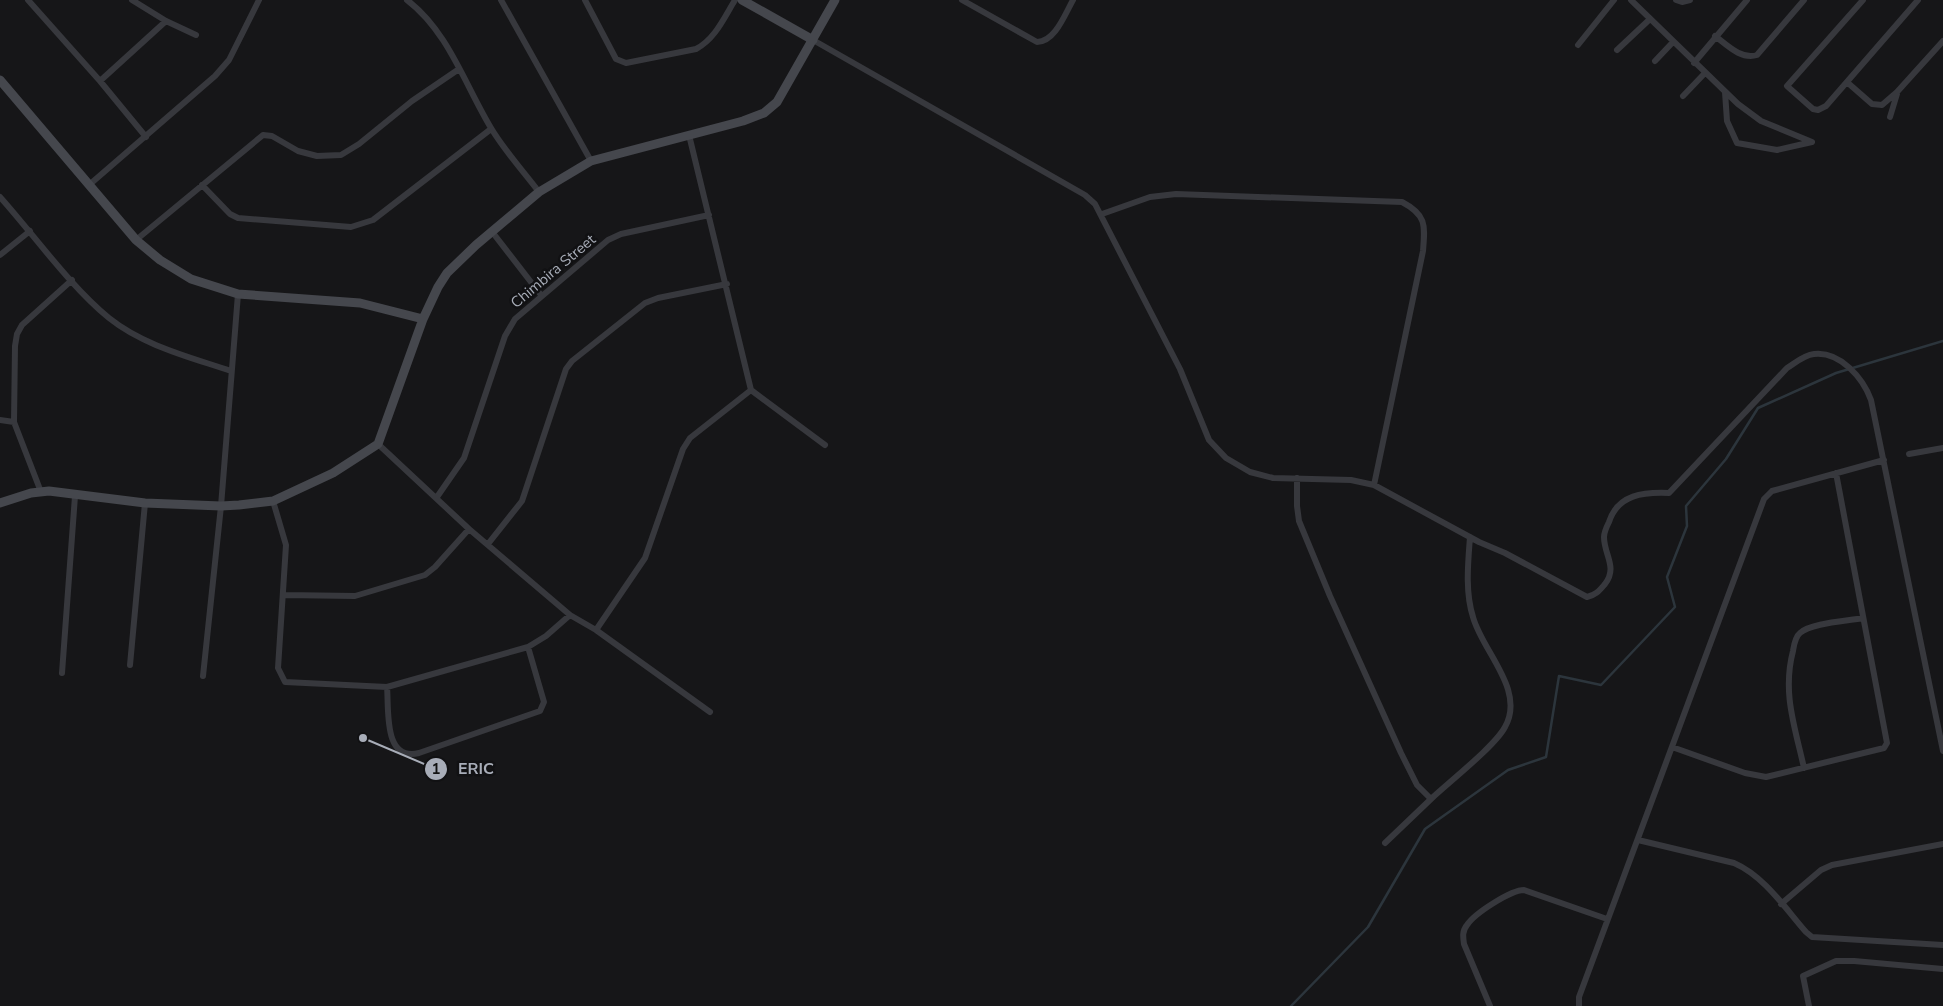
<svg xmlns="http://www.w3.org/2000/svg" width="1943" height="1006" font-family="'Nunito Sans',sans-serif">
  <rect width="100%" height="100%" fill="#161618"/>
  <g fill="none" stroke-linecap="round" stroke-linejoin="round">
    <path stroke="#2c353c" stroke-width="2.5" d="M1291,1006l77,-79 57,-98 83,-59 38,-13 13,-81 42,9 74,-78 -8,-30 20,-51 -1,-20 40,-47 32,-51 78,-35 107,-32"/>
    <path stroke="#37383d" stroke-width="6" d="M28,0l72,81 46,56
      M132,0l34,21 30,14
      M407,0c41,31 58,85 84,128 13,22 32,43 48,64
      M501,0l90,161
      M585,0l31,59 10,4 70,-14c19,-10 28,-31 39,-49
      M962,0l75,42c18,0 28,-28 36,-42
      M1631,0l107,104 23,17 51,21 -35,8 -40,-7 -10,-22 -2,-29
      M1676,0l6,2 8,-2
      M1863,0l-76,86 26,23 5,1 8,-4 92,-106
      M1715,36c12,9 26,24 42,19l47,-55
      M813,40l272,155 10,9 85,165 29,71 17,18 24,14 23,6 78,2 23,5 105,57 26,11 82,44c9,-2 12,-6 18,-13 13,-17 -1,-29 -1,-47 0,-5 3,-11 5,-15 9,-28 35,-30 60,-29l118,-125c8,-5 17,-13 27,-14 26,-3 49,24 57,46l72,351
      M1578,45l36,-45
      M1617,50l33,-31
      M1655,61l18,-19
      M1694,63l53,-63
      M100,81l66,-60
      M1848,83l24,21 10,1 15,-13 46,-51
      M1683,96l21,-22
      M1890,117l7,-23
      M89,185l126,-109 14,-16 30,-60
      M202,185l28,29 8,4 113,9 22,-7 118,-91
      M0,197c34,38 70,89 109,121 35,28 81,39 122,53
      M1102,214l48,-17 26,-3 226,8c25,13 23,24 21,49l-49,234
      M493,233l48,62
      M136,240l127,-105 9,1 26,15 19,5 24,-1 18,-11 53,-43 47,-32
      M0,255l30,-24
      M751,390l74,55
      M0,420l14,2
      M378,444l91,85 101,86 26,15 114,82
      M1909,454l34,-6
      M1297,478v28l2,15 31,75 71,157 16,32 14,14 -46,44
      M41,492l-27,-70 1,-76 2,-12 5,-9 50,-45
      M437,497l27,-39 41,-122 10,-17 93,-79 13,-6 88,-19
      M273,501l13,44 -8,123 7,14 102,5 141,-40 18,-11 24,-21
      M488,544l34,-43 44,-132 6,-8 73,-58 13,-5 69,-14
      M284,595l71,1 70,-21 10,-8 34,-38
      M596,630l49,-72 38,-109 7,-11 61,-48 -62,-255
      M130,665l15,-162
      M62,673l13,-177
      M203,676l18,-170 17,-212
      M387,687c2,22 -4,75 32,66l121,-42 4,-9 -16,-55
      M1672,747l73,26 21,4 118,-29 3,-5 -51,-270
      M1804,768c-9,-41 -22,-75 -11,-117 1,-6 2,-14 7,-18 10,-10 48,-12 63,-15
      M1431,799c18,-17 64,-53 74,-72 21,-37 -23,-76 -32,-110 -8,-25 -5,-54 -3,-80
      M1638,840l96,23c30,13 51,45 72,69l6,5 131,8
      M1781,904l40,-34 11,-5 111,-21
      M1490,1006l-26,-62c-1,-7 -2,-13 3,-19 8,-12 44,-35 57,-35l83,29
      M1579,1006v-9l185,-498 8,-8 112,-31
      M1809,1006l-6,-30 33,-15h18l89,8"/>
    <path stroke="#45474d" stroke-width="9" d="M742,0l71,40
      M0,80l136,160 24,20 31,19 47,15 122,9 63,16
      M0,503l31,-10 18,-2 96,12 76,3 18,-1 34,-4 60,-28 45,-29 45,-125 15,-32 9,-14 29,-28 63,-53 52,-31 152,-40 21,-8 13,-11 58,-102"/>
  </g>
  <g text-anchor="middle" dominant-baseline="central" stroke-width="5" stroke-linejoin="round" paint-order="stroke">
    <g font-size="15" fill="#a8adb8" stroke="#111113">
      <text transform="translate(553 271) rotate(-40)">Chimbira Street</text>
    </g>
  </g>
  <path fill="none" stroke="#a8adb8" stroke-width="2" d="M363 738L436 769"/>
  <g fill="#a8adb8" stroke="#111113" stroke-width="2">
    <circle cx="363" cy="738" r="5"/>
    <circle cx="436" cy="769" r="12"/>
  </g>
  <g font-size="15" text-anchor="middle" font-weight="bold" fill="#111">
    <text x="436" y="774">1</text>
  </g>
  <g font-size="16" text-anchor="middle" font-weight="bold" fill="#a8adb8" stroke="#111113" stroke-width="5" stroke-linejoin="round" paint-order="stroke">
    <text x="476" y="774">ERIC</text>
  </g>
</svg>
